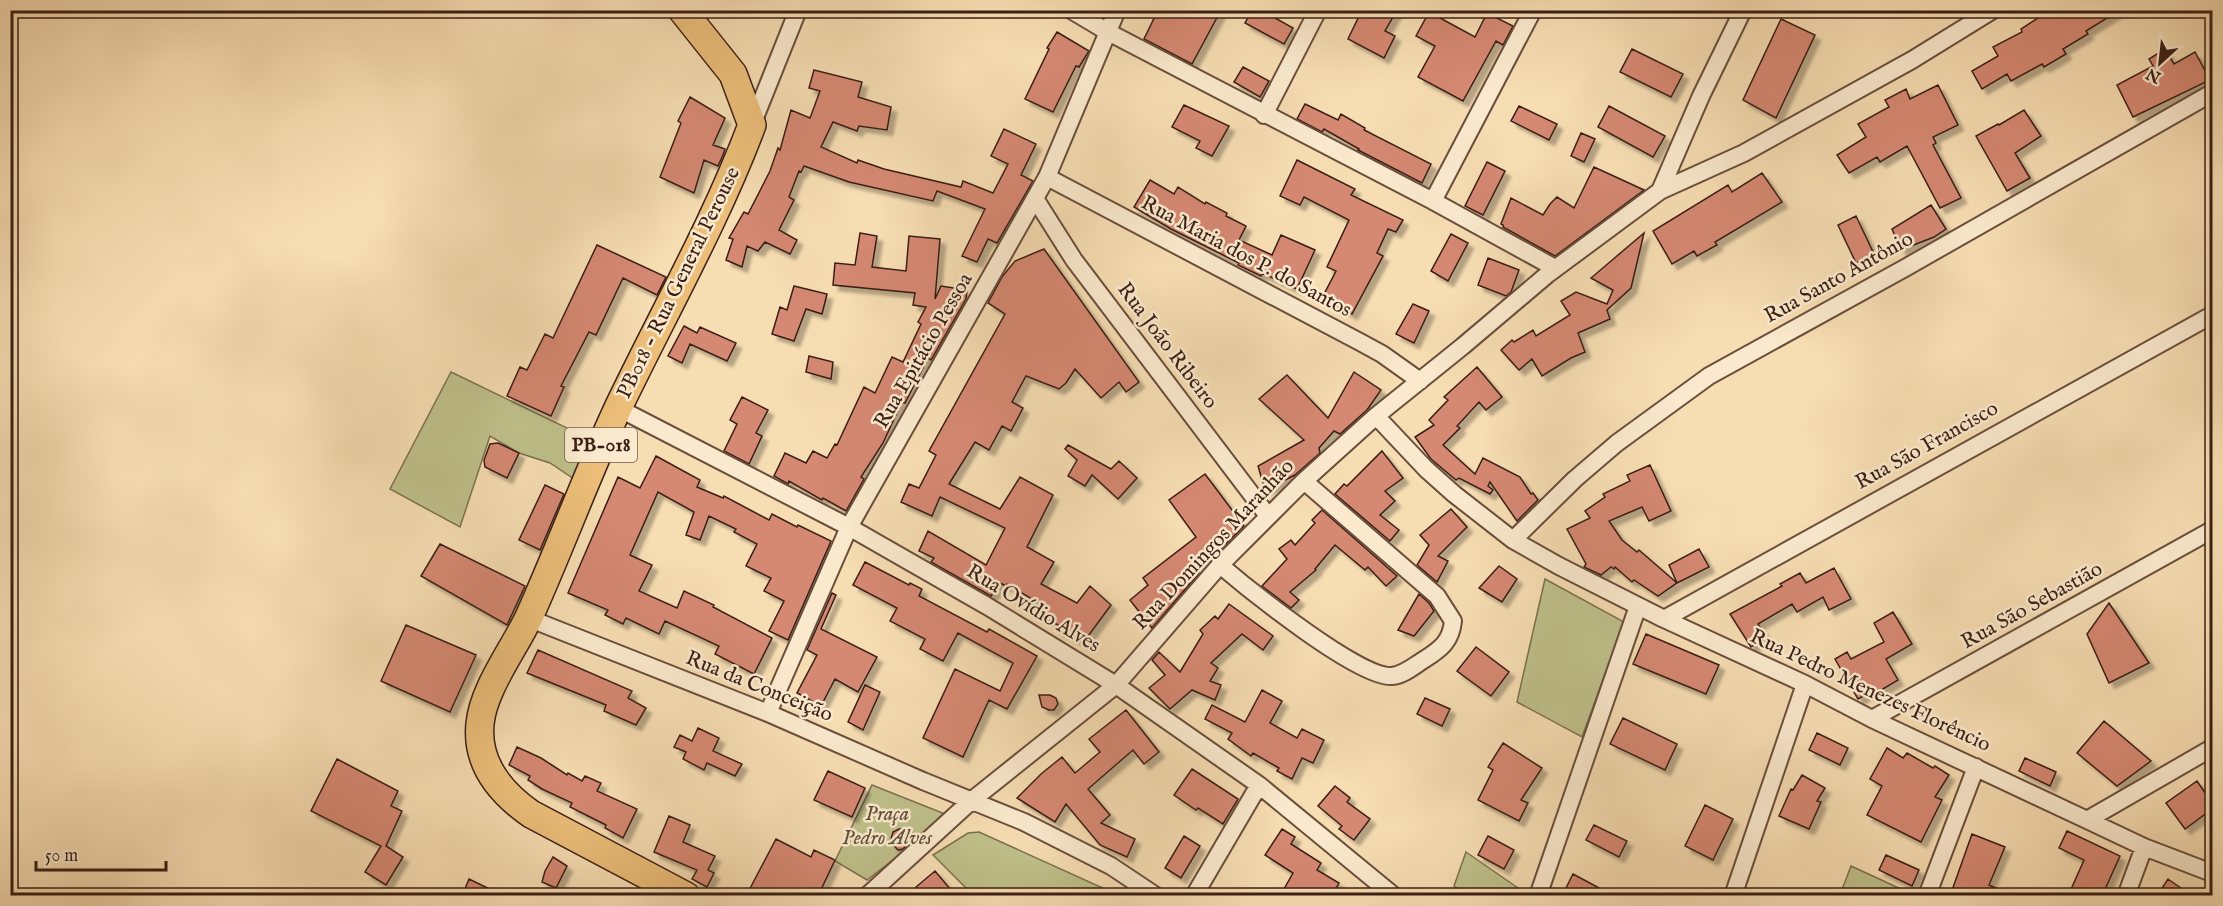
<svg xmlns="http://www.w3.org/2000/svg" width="2223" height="906" font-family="'IM FELL English',serif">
  <defs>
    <filter id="shadow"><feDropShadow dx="5.5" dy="5.5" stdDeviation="1.5" flood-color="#0004"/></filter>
  </defs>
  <rect width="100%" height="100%" fill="#f7ddb2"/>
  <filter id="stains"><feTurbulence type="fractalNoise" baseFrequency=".00333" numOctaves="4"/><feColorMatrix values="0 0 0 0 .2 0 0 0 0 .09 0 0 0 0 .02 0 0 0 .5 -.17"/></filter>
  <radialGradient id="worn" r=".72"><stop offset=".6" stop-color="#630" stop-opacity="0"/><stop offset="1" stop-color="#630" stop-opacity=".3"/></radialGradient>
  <path fill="#bfc08a" stroke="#7c7050" stroke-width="1.5" d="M451,372l145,70 -19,39 -27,-18 -31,-10 -29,-17 -30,91 -70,-38z
    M1545,579l79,43 -42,115 -65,-35z
    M872,785l78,31 -83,64 -32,-19z
    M979,832l139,63h-145l-40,-40 35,-22z
    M1466,852l55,38 -1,5h-53l-13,-9z
    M1851,866l63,29h-74z"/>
  <path fill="#d58872" stroke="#3a1f16" stroke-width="1.5" filter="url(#shadow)" d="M1158,10h63l-29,54 -48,-25z
    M1252,10h9l32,18 -9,16 -39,-21z
    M1362,10h35l-12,21 10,5 -11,22 -36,-19z
    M2050,10h70l-34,21 2,3 -25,15 3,5 -22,13 -2,-3 -31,17 -4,-7 -25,15 -10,-18 26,-15 -5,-9 29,-15 -1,-3z
    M1429,12l46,25 12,-24 26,13 -10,19 -7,-4 -33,60 -45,-24 17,-31 -19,-10z
    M1781,19l34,16 -39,83 -33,-18z
    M1057,32l32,19 -10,16 -3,-1 -23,46 -28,-13 24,-50 -2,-1z
    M1632,49l51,25 -12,23 -51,-25z
    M2165,49l9,15 21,-12 15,28 -77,37 -16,-32 36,-19 -4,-7z
    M1243,67l26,14 -9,16 -26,-15z
    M814,70l48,12 -4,15 33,10 -4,23 -28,-4 -2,5 -24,-9 -12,25 36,16 1,-3 26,9 77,18 2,-6 30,12 15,-29 -17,-8 13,-27 32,15 -15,31 12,6 -36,62 -9,-4 -11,23 -15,-6 23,-47 -48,-18 -4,10 -84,-19 -45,-16 -3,6 -2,-1 -10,26 5,3 -15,30 18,10 -7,14 -25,-12 -7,9 -11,-5 -5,21 -16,-7 7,-21 -4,-1 15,-26 4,2 22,-43 8,-23 2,2 11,-40 19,8 10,-27 -11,-3z
    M1938,85l20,40 -25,12 3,6 -3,2 28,53 -21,10 -33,-62 -27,16 -3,-5 -28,16 -12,-18 29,-18 -8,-13 31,-17 -4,-7 21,-11 4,10z
    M690,97l35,21 -12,27 12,4 -2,6 -5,11 -14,-6 -10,33 -34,-16 21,-54 -3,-2z
    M1305,104l33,16 3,-6 24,14 -1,2 67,34 -9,19 -64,-33 1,-1 -35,-20 -2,3 -25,-13z
    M1184,105l45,21 -17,30 -16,-8 4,-7 -28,-14z
    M1519,106l38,18 -8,16 -38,-19z
    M1609,106l56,30 -12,21 -55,-30z
    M2024,110l17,26 -26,17 15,25 -23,13 -31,-55 22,-12 1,1z
    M1581,133l14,6 -11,23 -13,-6z
    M1297,160l58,29 -4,6 52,25 -7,12 -8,-3 -11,24 6,3 -31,58 -30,-16 14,-27 -9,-4 22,-47 -45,-23 -4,8 -20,-9z
    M1487,162l18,9 -22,44 -18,-9z
    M1594,167l50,23 -89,66 -52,-29v-2l-2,-1 10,-26 32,17 7,-11 7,-7 17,11z
    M1762,173l20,29 -67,40 2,3 -20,11 -3,-5 -22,13 -19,-33 75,-46 4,7z
    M1150,180l24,14 4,-7 27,17 1,-2 21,11 -1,3 20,10 -7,14 33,15 9,-20 34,15 -18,39 -35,-16 -1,3 -23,-11 1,-2 -68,-34 -37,-22z
    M1931,205l15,24 -12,8 -33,13 -9,-21z
    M1856,216l18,38 -18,9 -18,-38z
    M860,233l17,3 -5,31 34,4 3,-35 31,3 -5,60 6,-13 26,4 -1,9 -35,61 -3,-2 -23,45 -3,-1 -19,41 -22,34 3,2 -18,32 -23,-13 -1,2 -33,-19 -1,3 -14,-8 11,-23 21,10 7,-12 14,7 8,-14 2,1 27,-58 11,6 17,-36 11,5 18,-38 -3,-2 8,-15 -13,-2 2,-12 -82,-8 2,-22 20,2z
    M1644,233l-13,55 -24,22 3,9 -32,14 7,19 -14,6 -29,18 -10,-17 -13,11 -18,-20 11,-10 2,2 19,-12 3,6 34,-21 -9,-14 15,-9 31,12 6,-14 -22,-12z
    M1451,234l17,9 -20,38 -17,-10z
    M597,245l69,32 -9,18 -34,-17 -27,57 -7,-3 -28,54 3,1 -13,29 -44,-20 13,-29 7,3 18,-36 8,4z
    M1044,249l95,133 -13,10 -7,-10 -18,16 -26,-29 -9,14 -7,6 -33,-13 -14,26 11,6 -12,23 -9,-5 -13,24 -14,-8 -26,42 51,25 20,-32 33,18 -26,52 27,15 -13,22 36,19 13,-17 21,19 -28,38 -26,-13 3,-4 -23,-12 5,-9 -35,-21 -1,2 -6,-3 -9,13 -60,-34 3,-4 -15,-7 9,-20 58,34 19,-37 -65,-31 -8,19 -31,-14 8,-18 10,4 17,-33 -7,-4 76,-137 -17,-11 14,-26 13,-16z
    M1488,258l31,12 -8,22 -5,4 -28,-11z
    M794,286l33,8 -5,20 -16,-5 -12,32 -22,-7 8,-27 7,3z
    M1413,304l16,7 -15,32 -18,-9z
    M684,326l13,7 3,-6 36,16 -9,18 -37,-17 -8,19 -14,-7z
    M809,356l24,6 -2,17 -25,-7z
    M1477,367l25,30 -16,13 -7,-8 -22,24 3,2 -17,17 32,29 8,-16 37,19 11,17 2,-1 5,7 -21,21 -27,-39 -2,4 5,4 -3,4 -31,-16 -3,2 -25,-21 -16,-22 19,-12 -5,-5 19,-20 -4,-3z
    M1354,372l27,18 -14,20 -27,24 -6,-3 -15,17 1,5 -25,22 -30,15 -7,-24 46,-26 -45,-41 28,-24 41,43z
    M742,397l26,13 -12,23 6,3 -13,28 -25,-13 13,-27 -7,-4z
    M498,443l21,10 -12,25 -22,-11 -1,-7 6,-16z
    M1068,445l43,24 8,-8 18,17 -19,21 -26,-24 -7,11 -17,-10 9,-16 -12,-11z
    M1382,451l21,27 -18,13 10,10 -15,14 19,15 -9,11 -55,-47 9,-10 3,2z
    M656,456l44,24 -3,7 26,11 1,-2 45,24 3,-6 25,13 1,-2 33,16 -43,99 -19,-9 15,-30 -20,-10 7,-13 -25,-12 11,-22 -23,-12 2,-3 -27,-13 -9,24 -14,-5 8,-23 -36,-20 -28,63 22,10 -13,26 38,17 7,-17 30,14 -1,2 59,31 -18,36 -39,-20 4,-8 -54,-25 -6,13 -33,-16 -3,6 -18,-9 3,-5 -40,-17 50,-116 22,11z
    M1650,465l21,46 -22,10 -7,-14 -33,14 13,19 15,12 2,-2 38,33 -8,-18 30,-16 10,18 -32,16 -19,13 -24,-16 -2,2 -17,-15 -1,2 -3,-2 -10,8 -17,-8 2,-3 -19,-35 23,-11 -5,-7 20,-14 -2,-3 27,-13 -3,-6z
    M1205,474l39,52 -34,34 -13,10 2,3 -47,55 -22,-28 18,-15 -5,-7 53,-41 -27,-37z
    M545,485l19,9 -24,56 -21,-10z
    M1451,509l16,18 -29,29 10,5 -11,21 -20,-17 12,-20 -9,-10z
    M1322,510l75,66 -11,10 -18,-19 -3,3 -30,-25 -20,24 1,1 -26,22 9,8 -8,8 -29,-22 25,-27 -8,-10 12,-9 4,5 20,-22 -3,-3z
    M440,544l85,42 -18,39 -86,-49z
    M865,562l44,23 1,-2 12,6 -3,7 68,36 2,-3 48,27 -30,53 -18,-9 -26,57 -40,-19 32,-69 45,22 13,-28 -55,-30 -15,28 -23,-12 5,-10 -35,-18 7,-13 -44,-23z
    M1499,566l18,13 -15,23 -23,-14z
    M1834,568l17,31 -22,11 -6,-13 -26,15 -5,-8 -34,20 8,13 -15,10 -21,-33 52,-28 -2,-2 20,-11 6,10z
    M832,593l4,2 -15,34 56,28 -19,35 -23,-13 -14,27 -24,-13 20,-38 -10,-5z
    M1419,594l10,9 5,8 -20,25 -16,-6z
    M2109,603l40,60 -40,20 -22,-49z
    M1229,604l44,32 -10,14 -21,-16 -31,29 7,5 -8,13 11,4 -6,15 -23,-10 -22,19 -21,-21 16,-13 -13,-15 7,-8 21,20 23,-38 -3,-4 15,-14 3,3z
    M1893,612l19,32 -26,15 12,21 -20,12 -2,-3 -18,10 -23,-40 12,-7 4,7 33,-17 -10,-19z
    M406,625l70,30 -26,57 -69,-31z
    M1646,634l73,31 -13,29 -73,-30z
    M1476,647l33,25 -18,24 -34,-25z
    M538,650l94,41 -4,7 18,10 -10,17 -32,-14 2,-6 -79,-32z
    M865,685l15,7 -17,38 -15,-8z
    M1262,690l20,11 -12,22 27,15 5,-9 22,11 -11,23 -11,-5 -10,21 -15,-8 2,-3 -26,-15 -2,3 -23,-17 4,-6 -27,-14 7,-14 33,17z
    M1039,695h11l6,3 2,6 -4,6h-5l-7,-3z
    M1425,698l25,11 -8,17 -25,-12z
    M1126,710l33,42 -15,12 -11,-14 -45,39 22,26 -9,8 34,16 -8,18 -27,-12 -34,-41 -11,18 -38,-24 24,-24 21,-17 13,16 25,-21 -11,-13z
    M1623,718l54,26 -12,26 -55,-26z
    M2104,721l47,40 -34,25 -40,-33z
    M698,728l21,10 -6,13 29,13 -7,12 -28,-13 -3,7 -21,-11 3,-7 -12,-5 6,-12 12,6z
    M1817,733l31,15 -8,17 -31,-15z
    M1503,743l39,25 -21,32 7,3 -9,18 -41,-21 15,-30 -5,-3z
    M517,747l24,11 26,17 1,-2 14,8 3,-5 16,7 -4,8 40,18 -14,29 -18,-10 1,-3 -36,-18 2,-4 -30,-14 -14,-9 2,-4 -21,-11z
    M1887,748l16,10 4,-5 26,15 2,-2 14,9 -14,22 7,3 -21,42 -54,-27 15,-29 -12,-7z
    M2025,758l31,14 -6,14 -31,-15z
    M337,759l61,32 -7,15 11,5 -16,35 17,11 -17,28 -21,-13 16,-26 -70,-35z
    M1192,769l46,30 -15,25 -25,-16 -2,2 -22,-15z
    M828,771l37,17 -13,29 -38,-17z
    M1802,775l23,13 -8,13 4,1 -12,27 -30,-13 12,-27 2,1z
    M2197,781l15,22v6l-27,20 -19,-26z
    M1335,786l15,12 -3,4 23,17 -16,21 -15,-11 3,-3 -24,-20z
    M1705,805l28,14 -20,41 -28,-14z
    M669,816l21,9 -7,17 32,14 -7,14 6,3 -7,14 -15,-8 5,-9 -43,-18z
    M1594,825l33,16 -8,16 -33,-17z
    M899,829h9l7,6 -1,3 -11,11 -5,1 -6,-6 -1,-5 2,-7z
    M1282,829l13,8 -4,7 30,19 -4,7 22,13 -7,13h-52l13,-23 -28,-18z
    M2067,831l53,25 -18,40h-34l16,-36 -25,-12z
    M1972,834l33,13 -16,38 25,11h-64z
    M1184,836l16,10 -19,32 -16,-10z
    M1488,836l26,14 -10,19 -26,-14z
    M776,839l35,18 3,-7 21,10 -17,36h-72z
    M1886,855l33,15 -7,16 -33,-16z
    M553,857l14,9 -11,22 -14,-6 3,-11z
    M935,871l21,25h-33l-7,-9z
    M1573,874l41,22h-43l-7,-4z
    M469,879l35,17h-42z
    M2168,879l24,17h-35z"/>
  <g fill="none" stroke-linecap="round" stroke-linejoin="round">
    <defs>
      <path id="minor" d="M1071,10l37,22 325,169 122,67
        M1264,115l54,-105
        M752,125l46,-115
        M1047,177l313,165 22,12 38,27
        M1660,191l41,-95 42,-86
        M1036,200l38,60 194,256
        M1433,201l100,-191
        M618,408l231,119 138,79 129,79 143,100 135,111
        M1376,416l50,53 28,25 59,46 46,26 105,53 141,65 67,35 215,101 57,27 68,26
        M1513,540l62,-61 42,-36 92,-67 196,-108 307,-175
        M1220,565c28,24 140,114 172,111 12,-1 23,-11 33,-17 16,-10 26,-18 28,-38l-16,-25 -133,-115
        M528,618l240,95 155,68 101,41 87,44 45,30
        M1664,619l548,-304
        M768,713l81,-186 198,-350 70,-167
        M1872,719l340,-189
        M2087,820l125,-72
        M867,896l104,-95 145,-116 104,-120 84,-84 72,-65 87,-70 85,-72 112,-83 84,-38 168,-93 81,-50
        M1194,896l65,-111
        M1538,896l100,-290
        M1733,896l72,-212
        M1927,896l49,-129
        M2126,896l18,-49"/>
      <path id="primary" d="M682,10l51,64 19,51c-37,98 -89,189 -134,283 -32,69 -58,140 -89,209 -15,32 -46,72 -49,107 -4,40 21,69 51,90l155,82"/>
    </defs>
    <use href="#minor" stroke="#694e3d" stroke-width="20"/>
    <use href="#primary" stroke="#3a1f16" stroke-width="30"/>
    <use href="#minor" stroke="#fae9cd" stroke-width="16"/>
    <use href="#primary" stroke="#ecbe79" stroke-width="27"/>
  </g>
  <g text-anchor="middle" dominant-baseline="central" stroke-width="5" stroke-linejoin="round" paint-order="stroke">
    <rect fill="#fae9cd" stroke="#745c4d" stroke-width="1.5" x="565" y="428" width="72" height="34" rx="4.5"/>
    <g font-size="20" font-weight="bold" fill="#3a1f16">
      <text x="601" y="445">PB-018</text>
    </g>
    <g font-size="21" fill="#3a1f16" stroke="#fae9cd">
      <text transform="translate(1246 257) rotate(28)">Rua Maria dos P. do Santos</text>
      <text transform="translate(1839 278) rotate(-29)">Rua Santo Antônio</text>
      <text transform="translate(679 283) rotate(-64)">PB018 - Rua General Perouse</text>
      <text transform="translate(1167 346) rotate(53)">Rua João Ribeiro</text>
      <text transform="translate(924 351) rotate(-60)">Rua Epitácio Pessoa</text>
      <text transform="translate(1927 446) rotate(-29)">Rua São Francisco</text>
      <text transform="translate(1214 545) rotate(-47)">Rua Domingos Maranhão</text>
      <text transform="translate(2032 606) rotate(-29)">Rua São Sebastião</text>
      <text transform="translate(1033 609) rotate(31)">Rua Ovídio Alves</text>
      <text transform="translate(759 687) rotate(22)">Rua da Conceição</text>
      <text transform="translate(1870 691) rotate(25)">Rua Pedro Menezes Florêncio</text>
    </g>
    <g font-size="21" font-style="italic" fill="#624f39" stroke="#fae9cd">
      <text x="887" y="814">Praça<tspan x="887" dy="24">Pedro Alves</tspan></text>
    </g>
  </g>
  <rect width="2223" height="906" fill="none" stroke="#f7ddb2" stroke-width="36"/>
  <rect x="12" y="12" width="2199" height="882" fill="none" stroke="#3a1f16" stroke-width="3"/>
  <rect x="18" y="18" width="2187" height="870" fill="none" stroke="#3a1f16" stroke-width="1.5"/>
  <g transform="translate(2160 63) rotate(207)" stroke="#fae9cd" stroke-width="4.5" paint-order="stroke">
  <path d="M0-4.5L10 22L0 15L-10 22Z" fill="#3a1f16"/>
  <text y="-9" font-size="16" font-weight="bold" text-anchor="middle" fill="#3a1f16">N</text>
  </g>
  <path d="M36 861v9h130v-9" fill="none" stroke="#3a1f16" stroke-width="3"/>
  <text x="45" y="861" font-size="18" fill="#3a1f16" stroke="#fae9cd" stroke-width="4.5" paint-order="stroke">50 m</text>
  <rect width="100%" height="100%" filter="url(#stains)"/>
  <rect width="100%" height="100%" fill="url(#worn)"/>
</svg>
